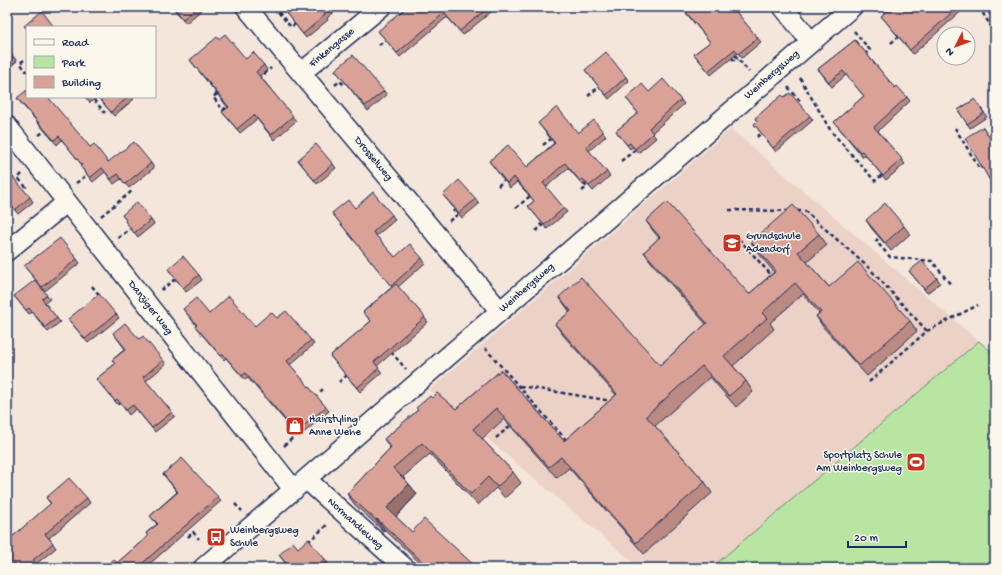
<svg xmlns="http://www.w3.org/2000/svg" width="1002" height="575" font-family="'Gochi Hand',sans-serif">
  <rect width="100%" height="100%" fill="#f4e6db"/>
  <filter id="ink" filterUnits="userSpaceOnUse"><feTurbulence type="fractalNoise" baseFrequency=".025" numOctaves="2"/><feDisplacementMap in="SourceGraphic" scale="8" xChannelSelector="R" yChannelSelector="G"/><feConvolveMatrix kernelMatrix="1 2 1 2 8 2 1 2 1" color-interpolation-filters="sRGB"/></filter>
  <g filter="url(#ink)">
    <path fill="#ecd1c7" d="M731,129l264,226v213h-355l-210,-178z"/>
    <path fill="#b9e5a3" stroke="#6a8a80" d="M979,341l16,14v213h-284z"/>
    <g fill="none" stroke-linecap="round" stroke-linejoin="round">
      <defs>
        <path id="minor" d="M246,7l254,304
          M783,7l28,35
          M301,73l80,-66
          M7,126l287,364
          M7,251l60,-49
          M306,479l99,89
          M203,568l649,-561"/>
      </defs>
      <use href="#minor" stroke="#1b2f5e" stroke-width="22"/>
      <path stroke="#1b2f5e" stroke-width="2.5" stroke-dasharray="4 3" stroke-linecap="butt" d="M274,7l17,20 4,-3
        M979,7l13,21 3,-3
        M854,31l16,19 -4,3
        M891,43l7,-6
        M379,45l6,-5
        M735,55l14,17
        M732,58l3,3 3,-2
        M24,60l-4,3 7,9
        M800,78l31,53 44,50 7,-6
        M259,79l12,-11
        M335,85l5,-4 4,4
        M788,87l12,14 -2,2
        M217,94l-4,3 10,13 7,-6
        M588,96l11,-9
        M94,100l11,13
        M955,128l25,41 3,-2
        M39,135l6,-4
        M757,137l4,-4
        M543,145l8,-6
        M621,161l13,-10 -2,-3
        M22,174l-4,4 8,9 -3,3
        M76,183l11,-8
        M498,186l6,-6
        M582,191l5,-4 -3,-3
        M516,208l14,-12
        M729,210l61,1
        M797,211h8l65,58 57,62
        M101,216l31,-25
        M449,221l8,-6 -4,-5
        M536,231l6,-5 -3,-3
        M118,238l12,-9
        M739,239l34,38
        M878,239l-2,2 14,16 42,4 19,24
        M92,286l8,10
        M161,290l13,-10 2,3
        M485,348l83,94
        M391,352l15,17
        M339,382l7,-6
        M869,382l58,-51 51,-26
        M520,386l92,15
        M320,392l4,-4
        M496,438l14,-12
        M284,446l13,-12
        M235,504l7,7
        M188,537l5,-5 6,7
        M308,542l20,-18"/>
      <use href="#minor" stroke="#fbf7ec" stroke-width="19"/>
    </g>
    <path fill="#bb8a82" stroke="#1b2f5e" d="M172,7h31l1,1 -18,15z
      M281,7h60l-14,11 1,2 -22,18z
      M414,7h83l-34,28 -15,-17h-2l-46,39 -22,-26z
      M681,7h51l29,35 -19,16 -4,-5 -27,22 -17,-21 16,-12z
      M892,7h74l-53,47 -32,-38z
      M219,39l27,20 18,6 3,5 -7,6 36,45 -22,19 -17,-21 -17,14 -18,-21 6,-4 -38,-48z
      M855,40l40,48 12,9 3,4 -32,30 27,33 -19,16 -21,-25 -2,2 -29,-35 30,-26 -18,-21 -14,12 -14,-18z
      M7,49l10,12 -10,8z
      M335,70l49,21 3,4 -19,16z
      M585,70l41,7 3,4 -20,18z
      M649,92l32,8 3,4 -32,29 4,5 -18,15 -5,-6 -3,2 -14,-18 22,-18 -12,-15z
      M85,97h12l-7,6z
      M98,97h34l2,2 -20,17z
      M17,98l73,49 18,15 43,1 3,5 -25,20 -8,-9 -7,5 -9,-12 -12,10 -10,-12 -1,-5 -20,-25 -5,5 -37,-43z
      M975,99l12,18 -17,11 -12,-18z
      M810,116l3,4 -37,32 -22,-28 3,-3 -2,-3z
      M538,123l40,10 25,-1 3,4 -17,15 21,25 -17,15 -7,-8 -3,2 -15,-17 -22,19 21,25 -20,17 -19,-23 6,-5 -17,-19 -7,6 -21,-27 38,6 27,-24z
      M983,127l12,19v41l-6,-8z
      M298,160l35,4 3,4 -19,16z
      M7,182l23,15 3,5 -15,12 -9,-11 -2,2z
      M443,195l33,4 3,5 -17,14z
      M355,208l37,7 3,5 -19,16 19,21 27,1 3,5 -27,24 30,35 -51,44 5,7 -22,19 -30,-36 41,-35 -8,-9 29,-25 -60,-74z
      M122,215l29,5 3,4 -16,13 -13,-16 1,-1z
      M866,220l38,6 6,8 -19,17 -19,-22z
      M646,221l103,73 25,-22 -16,-19 -7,-11 68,-8 8,11 -20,17 22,25 81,34 7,10 -50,45 -44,-49 -7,-11 3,-3 -16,-19 -33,29 4,6 -41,37 13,15 7,11 -17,15 -26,-30 -55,49 50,56 7,11 -68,61 -75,-86 -12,10 -53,-59 -22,20 31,33 8,11 -16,15 -9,-10 -18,17 -48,-51 -27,23 6,7 8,10 -21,23 16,15 65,36h-52l-40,-38 -2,1 -28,-26 -8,-11 43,-46 -6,-9 48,-41 24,11 45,-39 63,71 52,-46 -53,-60 -8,-11 15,-12 -11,-15 101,68 46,-41 -55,-62 -7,-10 15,-14 -5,-6z
      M77,259l3,4 -35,28 -21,-25z
      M168,269l31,6 3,5 -16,12z
      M909,271l28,7 3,5 -13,10z
      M47,295l3,4 -5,4 15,19 -12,10 -16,-20 -3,2 -15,-18z
      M183,309l26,5 46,12 22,-8 34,22 3,4 -24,21 39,46 -30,26 -51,-59 -3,2 -19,-22 -2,2 -26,-30 -3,-4 1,-1z
      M116,314l3,4 -31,25 -20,-24z
      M113,333l26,6 24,21 3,4 -20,17 29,35 -20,16 -19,-23 -7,6 -9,-12 -2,2 -22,-26 19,-15 -3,-4 13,-11z
      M163,474l55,23 3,4 -76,67h-41l13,-5 31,-27 -2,-3 11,-9 -7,-8 27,-24z
      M46,498h41l3,5 -41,35 7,10 -20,16 4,4h-33l4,-30 40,-34z
      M298,548l27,11 3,4 -5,5h-34l-10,-13z"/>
    <path fill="#99716a" stroke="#1b2f5e" d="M409,484l8,10 -23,25 -7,-11z
      M377,519l8,11 -2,1 -7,-11z"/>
    <path fill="#daa197" stroke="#1b2f5e" d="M173,7h24l-14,12z
      M281,7h52l-9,7 1,1 -22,19z
      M407,7h4l1,2 2,-2h75l-29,24 -15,-17h-2l-46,39 -19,-22z
      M682,7h50l26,31 -20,16 -3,-5 -27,22 -14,-17 16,-12z
      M892,7h66l-48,43 -29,-34z
      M983,7h12v14z
      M42,11l12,16h-27v2l-3,-3z
      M225,34l21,25 7,-7 11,13 -8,7 37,44 -22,19 -17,-20 -17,14 -15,-17 7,-5 -39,-47 27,-23 2,2z
      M855,40l40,48 2,-2 10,11 -33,30 28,32 -19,17 -21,-25 -2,1 -26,-30 30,-26 -21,-25 -14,11 -11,-13z
      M7,49l7,8 -7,5z
      M606,52l20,25 -20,18 -21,-25z
      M353,55l31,36 -19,15 -30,-36z
      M663,79l18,21 -32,28 4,5 -18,16 -5,-6 -3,2 -11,-14 22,-18 -12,-15 16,-14 7,8z
      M27,90v7h21l42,50 4,-3 14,18 26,-20 17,21 -26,21 -7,-10 -7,5 -9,-11 -12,10 -10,-12 2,-1 -23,-29 -5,4 -37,-42z
      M790,93l20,23 -37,32 -19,-24 3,-3 -2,-3 27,-23 2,2z
      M98,97h30l-17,15z
      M975,99l9,14 -17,11 -9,-14z
      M557,107l21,26 16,-13 9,12 -17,15 21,25 -18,14 -6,-7 -3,2 -15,-18 -22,20 21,25 -20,17 -16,-19 6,-5 -20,-24 -7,6 -18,-22 19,-16 19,22 28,-24 -17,-20z
      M983,127l12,20v28l-6,4 -24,-41z
      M316,144l17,20 -19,16 -16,-20z
      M13,177l17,20 -15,13 -8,-11v-17z
      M459,180l17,19 -17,14 -16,-18z
      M373,192l19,23 -19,17 22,25 15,-13 12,14 -31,28 -59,-73 16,-13 7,8z
      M137,202l14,18 -17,13 -9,-12 1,-1 -4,-5z
      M667,202l82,92 27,-23 -25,-29 42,-37 26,29 -21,18 31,35 29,-25 52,59 -51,45 -43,-50 5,-4 -26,-29 -33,30 5,5 -43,38 22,25 -17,15 -27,-30 -56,50 59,66 -69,61 -75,-86 -12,10 -53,-59 -23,21 40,43 -16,15 -9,-10 -17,17 -49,-51 -29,25 16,16 -22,24 25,24 12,-13 53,49h-48l-52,-49 -1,1 -29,-26 44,-47 -7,-8 34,-29 -2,-2 14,-12 2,2 5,-5 19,16 45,-39 63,71 53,-47 -62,-70 16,-13 -12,-14 22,-20 79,88 47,-42 -63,-71 16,-15 -14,-16z
      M885,203l19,23 -19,17 -19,-23z
      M60,238l17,21 -35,28 -18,-21z
      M183,256l16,19 -16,13 -15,-19z
      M922,261l15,17 -13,11 -15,-18z
      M35,280l12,15 -5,4 15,19 -12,9 -16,-19 -3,2 -12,-14z
      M396,284l29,33 -51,45 5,6 -22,20 -27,-32 41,-35 -8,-9z
      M99,294l17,20 -31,25 -17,-20z
      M229,296l26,30 16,-14 6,6 9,-7 25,29 -24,21 39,46 -30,25 -51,-59 -3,3 -19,-22 -2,2 -26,-30 2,-1 -14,-16 13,-11 13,16z
      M125,323l14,16 4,-3 20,24 -20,17 29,35 -20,16 -19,-23 -7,5 -9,-11 -2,2 -19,-22 19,-15 -3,-4 14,-11 -13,-16z
      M182,458l36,39 -81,71h-33l10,-9 3,4 31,-27 -2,-3 12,-9 -8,-8 28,-24 -15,-18z
      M69,478l18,20 -42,36 8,9 -20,17 7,8h-19l-2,-2 -3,2h-9v-35l4,5 40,-35 -5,-5z
      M308,539l17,20 -10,9h-25l-11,-13 14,-13 5,6z"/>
  </g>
  <defs>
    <symbol id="school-square" viewBox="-11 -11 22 22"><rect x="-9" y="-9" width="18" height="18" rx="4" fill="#c8321e" stroke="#fbf7ec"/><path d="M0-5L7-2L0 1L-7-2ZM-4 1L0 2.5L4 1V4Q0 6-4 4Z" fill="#fff"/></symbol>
    <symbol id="shop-square" viewBox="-11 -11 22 22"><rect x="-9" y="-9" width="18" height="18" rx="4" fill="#c8321e" stroke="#fbf7ec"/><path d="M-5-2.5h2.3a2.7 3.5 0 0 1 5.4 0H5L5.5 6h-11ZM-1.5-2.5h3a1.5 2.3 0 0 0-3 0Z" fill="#fff"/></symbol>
    <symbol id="stadium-square" viewBox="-11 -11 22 22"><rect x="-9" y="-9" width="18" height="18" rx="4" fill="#c8321e" stroke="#fbf7ec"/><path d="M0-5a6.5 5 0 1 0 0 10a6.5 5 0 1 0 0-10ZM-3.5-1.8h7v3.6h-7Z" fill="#fff"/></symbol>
    <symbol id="bus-square" viewBox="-11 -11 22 22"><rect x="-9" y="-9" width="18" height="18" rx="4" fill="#c8321e" stroke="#fbf7ec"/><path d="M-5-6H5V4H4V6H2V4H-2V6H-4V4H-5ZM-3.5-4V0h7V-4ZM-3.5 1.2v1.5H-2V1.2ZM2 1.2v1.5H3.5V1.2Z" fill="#fff"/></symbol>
  </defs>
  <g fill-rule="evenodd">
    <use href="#school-square" x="721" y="232" width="22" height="22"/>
    <use href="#shop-square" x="284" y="415" width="22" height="22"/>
    <use href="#stadium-square" x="905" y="451" width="22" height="22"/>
    <use href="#bus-square" x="205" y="526" width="22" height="22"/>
  </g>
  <g text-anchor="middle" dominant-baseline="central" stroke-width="3" stroke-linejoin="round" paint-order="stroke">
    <g font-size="11" fill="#1b2f5e" stroke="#fbf7ec">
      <text transform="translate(332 48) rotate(-40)">Finkengasse</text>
      <text transform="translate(772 75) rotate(-41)">Weinbergsweg</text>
      <text transform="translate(373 159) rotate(50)">Drosselweg</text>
      <text transform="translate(527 288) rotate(-41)">Weinbergsweg</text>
      <text transform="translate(150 308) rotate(52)">Danziger Weg</text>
      <text transform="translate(355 524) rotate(42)">Normandieweg</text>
    </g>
    <g font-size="11" fill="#1b2f5e" stroke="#fbf7ec" text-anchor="start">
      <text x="746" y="237">Grundschule<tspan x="746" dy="13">Adendorf</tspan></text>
      <text x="309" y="420">Hairstyling<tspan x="309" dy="13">Anne Wehe</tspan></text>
      <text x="902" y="456" text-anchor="end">Sportplatz Schule<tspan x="902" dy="13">Am Weinbergsweg</tspan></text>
      <text x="230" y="531">Weinbergsweg<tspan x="230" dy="13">Schule</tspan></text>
    </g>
  </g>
  <rect width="1002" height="575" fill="none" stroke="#fbf7ec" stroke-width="24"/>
  <rect x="12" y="12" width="978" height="551" fill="none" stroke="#1b2f5e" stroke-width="1.5" filter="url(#ink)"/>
  <rect x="26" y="26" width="130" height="72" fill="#fbf7ec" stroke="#a1a7b3"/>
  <rect x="34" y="39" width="20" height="6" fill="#fbf7ec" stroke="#a1a7b3"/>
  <text x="62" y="46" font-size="12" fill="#1b2f5e">Road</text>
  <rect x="34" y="56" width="20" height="12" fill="#b9e5a3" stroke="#a1a7b3"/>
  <text x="62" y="66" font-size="12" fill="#1b2f5e">Park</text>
  <rect x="34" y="76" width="20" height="12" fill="#daa197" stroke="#a1a7b3"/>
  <text x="62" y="86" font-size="12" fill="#1b2f5e">Building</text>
  <g transform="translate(956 46) rotate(228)"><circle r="19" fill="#fbf7ec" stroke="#a1a7b3"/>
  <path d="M0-3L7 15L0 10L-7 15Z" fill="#c8321e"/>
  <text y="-6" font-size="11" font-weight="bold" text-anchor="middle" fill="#1b2f5e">N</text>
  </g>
  <path d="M848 541v6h58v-6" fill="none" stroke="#1b2f5e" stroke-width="2"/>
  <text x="854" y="541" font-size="12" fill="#1b2f5e" stroke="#fbf7ec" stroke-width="3" paint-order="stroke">20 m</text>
</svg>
